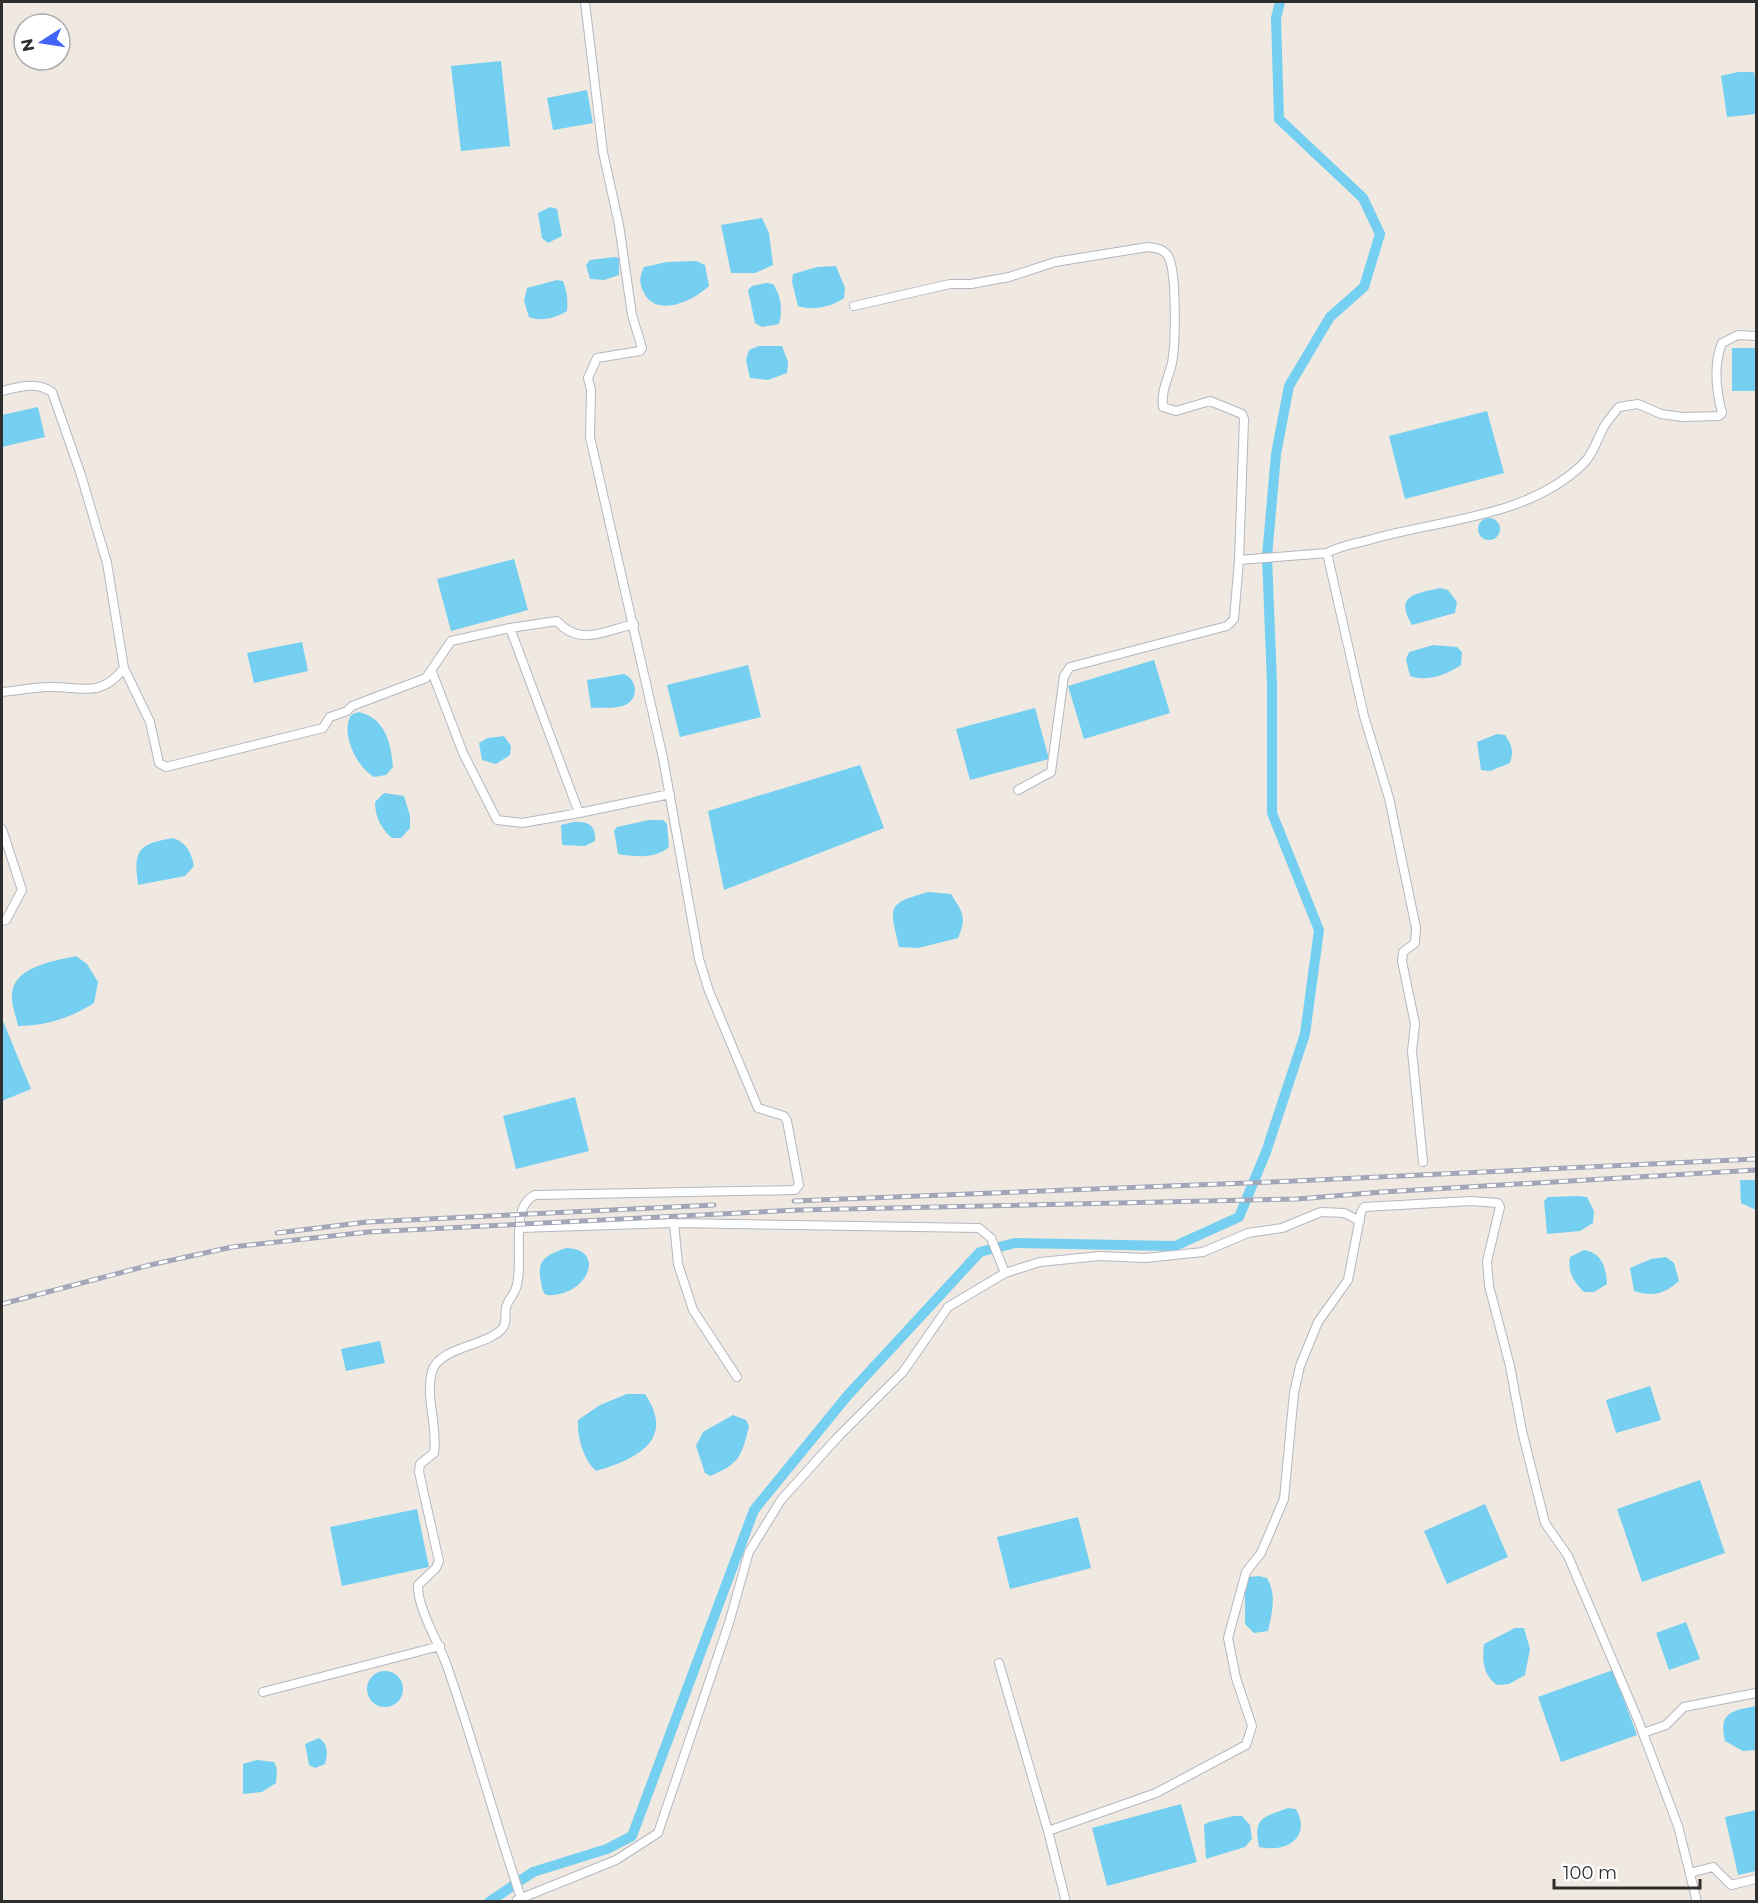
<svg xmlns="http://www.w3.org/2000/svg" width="1758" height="1903" font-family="Montserrat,sans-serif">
  <rect width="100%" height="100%" fill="#efe9e1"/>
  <path fill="#75cff0" d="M501,61l9,85 -49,5 -10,-85z
    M1738,72h16l2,13v29l-29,3 -6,-41z
    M587,90l6,33 -40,7 -6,-32z
    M550,207l7,2 5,27 -14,7 -6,-5 -4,-25z
    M762,218l7,15 4,32 -18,8h-24l-10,-48z
    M614,257l5,1v17l-15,5 -14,-1 -4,-14 4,-5z
    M696,261l9,4 4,21c-16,15 -52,32 -65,7 -5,-10 -5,-16 0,-26l23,-5z
    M836,266l9,22 -1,10c-13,9 -31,13 -46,8l-6,-24 1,-8 24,-7z
    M557,280l6,1c4,10 5,19 4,30 -11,7 -26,11 -38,6l-5,-16 3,-13z
    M766,283l7,1c8,11 10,27 6,40l-17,3 -7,-4 -7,-33 4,-4z
    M759,346h23l6,16 -1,11 -19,7 -18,-2 -4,-18 3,-10z
    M1732,348h24v43h-24z
    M38,407l7,30 -43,10v-32z
    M1487,411l17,62 -99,26 -16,-63z
    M1478 529a11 11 0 1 1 22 0a11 11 0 1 1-22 0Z
    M514,559l14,51 -77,21 -14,-52z
    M1440,588l8,2 9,12 -2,11 -43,12c-18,-30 3,-31 28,-37z
    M302,642l6,29 -54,12 -7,-30z
    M1433,645l24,2 5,5 -1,13c-15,10 -34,17 -51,11l-4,-17 3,-7z
    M1154,660l16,53 -86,26 -16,-53z
    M748,665l13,52 -81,20 -13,-52z
    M624,674c6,3 10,7 11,15 0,23 -28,18 -44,19l-4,-28z
    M1035,708l14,51 -79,21 -14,-51z
    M358,712c27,5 33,31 35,55l-7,8 -12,2c-17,-10 -34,-43 -23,-62z
    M1497,734l8,1c7,10 9,16 5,28l-20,8 -9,-1 -4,-28z
    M504,736l7,10 -1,9 -14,9 -14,-4 -3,-17 9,-5z
    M860,765l24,63 -160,62 -16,-79z
    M384,793l20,3 6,20v12l-9,10h-9c-11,-9 -17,-22 -17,-36z
    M649,820h14l4,4 2,23c-14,12 -34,10 -51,7l-4,-23 3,-4z
    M573,822c15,-1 23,3 22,19l-10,5 -23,-1 -1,-20z
    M173,838c14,5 18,14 21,28l-9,10 -47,9c-5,-36 1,-41 35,-47z
    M928,892l23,2c12,19 16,23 7,44l-40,10 -19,-1c-9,-40 -14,-43 29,-55z
    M76,956l11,8 11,18 -4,21c-24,15 -48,23 -76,23 -2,-10 -7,-22 -6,-32 2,-28 43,-33 64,-38z
    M3,1021l28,68 -29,12v-79z
    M575,1097l14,54 -73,18 -13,-53z
    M1740,1180h16v30l-15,-7z
    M1578,1196l9,1 7,14 -1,12 -13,8 -33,3 -3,-33 4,-4z
    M566,1248c42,1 21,50 -20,47 -4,-4 -4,-7 -5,-13 -5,-23 6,-27 25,-34z
    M1584,1250c18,3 22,17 23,34l-13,8h-10c-10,-10 -17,-20 -14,-35z
    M1666,1257l8,6 5,18c-15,13 -26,16 -45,10l-4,-23 21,-9z
    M380,1341l5,22 -39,8 -5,-22z
    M1650,1386l11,34 -45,13 -10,-33z
    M627,1394h18c31,46 -8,65 -49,77 -13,-12 -19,-34 -18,-51l22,-15z
    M733,1415l13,5 3,6c-7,29 -9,38 -39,50l-5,-3 -9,-27 7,-14z
    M1700,1480l25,73 -83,29 -25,-73z
    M1485,1504l23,53 -61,27 -23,-53z
    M417,1509l12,58 -87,19 -12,-59z
    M1078,1517l13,51 -81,21 -13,-52z
    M1259,1576l8,2c10,17 5,35 1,53l-14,2 -9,-9v-43l4,-4z
    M1686,1622l14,37 -31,11 -13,-37z
    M1515,1628h9l6,21 -5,26 -16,9 -12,1c-14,-10 -15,-25 -13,-41z
    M1613,1670l24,65 -76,27 -23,-65z
    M367 1689a18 18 0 1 1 36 0a18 18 0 1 1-36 0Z
    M1756,1706v44l-13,1 -18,-10c-7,-30 8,-30 31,-35z
    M319,1738c9,6 9,15 6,26l-10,4 -6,-3 -4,-21z
    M257,1760l17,2 3,7 -1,14 -14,9 -19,2v-30z
    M1181,1804l16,58 -90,24 -15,-58z
    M1288,1808l8,1c16,29 -10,44 -37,38 -6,-30 3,-29 29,-39z
    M1756,1810v61l-18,4 -13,-58z
    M1233,1816h9l8,9 2,14 -7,8 -39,12 -2,-34 5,-3z"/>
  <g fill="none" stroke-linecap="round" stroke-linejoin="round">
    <path stroke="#75cff0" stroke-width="10" d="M489,1902l44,-30 74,-23 25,-13 122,-326 94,-115 132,-143 35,-9 160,3 64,-29 27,-65 39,-118 14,-104 -47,-117v-129l-5,-127 9,-103 13,-68 41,-69 34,-30 16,-53 -17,-36 -84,-79 -3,-101 4,-16"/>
    <defs>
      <path id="street" d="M854,306l96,-22h21l38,-7 46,-15 93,-15c8,1 16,2 20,9 9,14 8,94 3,111 -4,14 -10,25 -8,40l13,4 34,-10 32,13 2,5 -5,141
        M2,391c17,-4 34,-10 50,1l29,83 26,88 17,105c-23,31 -44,18 -76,19 -15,0 -31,4 -46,5
        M510,628l47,-7c23,26 47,10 77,3
        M124,668l26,54 9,41 7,4 157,-39 7,-11 17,-6 5,-5 74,-28 25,-37 59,-13 69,185 91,-19
        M432,672l31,81 34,67 25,3 57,-10
        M1018,790l33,-18 13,-96 6,-9 157,-41 7,-7 5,-59 88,-7
        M2,829l20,61 -16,30 -4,1
        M1423,1162l-11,-111 3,-27 -13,-63 1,-9 12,-9 1,-15 -27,-130 -25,-82 -37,-163c14,-8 33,-10 49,-15 69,-19 151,-21 206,-73 12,-11 15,-27 23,-40 4,-6 9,-12 14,-18l19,-3 23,10 22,3 36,-1 3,-3c-6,-23 -9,-48 0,-70l16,-8 18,1
        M674,1223l305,5 12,10 14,35
        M520,1228l154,-5 4,41 15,46 44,67
        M999,1663l49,168
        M263,1692l177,-46
        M1643,1733l23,-8 18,-18 72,-14
        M1690,1873l23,-6 18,18 25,-6
        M517,1900l99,-40 42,-27 71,-210 20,-71 32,-52 56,-62 66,-66 45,-65 57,-34 35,-11 60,-6 45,2 58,-6 45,-19 34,-5 39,-16 23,1 16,8
        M520,1902l1,-4c-26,-77 -47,-155 -74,-232 -8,-23 -30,-58 -29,-81l18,-17 3,-7 -20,-89 1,-8 14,-11c4,-27 -9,-55 -2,-82 8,-24 53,-25 69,-41 7,-7 3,-13 5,-22 1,-7 8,-13 10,-20 9,-25 -8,-81 19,-93l260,-5 4,-5 -12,-64 -3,-5 -26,-8 -49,-117 -10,-32 -36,-201 -73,-321 1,-47 -3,-12 9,-20 43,-7 2,-3 -10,-33 -13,-90 -16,-73 -18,-150
        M1066,1902l-18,-71 108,-38 90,-48 6,-19 -16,-48 -8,-40 18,-66 15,-19 23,-54 10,-106 6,-27 18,-44 30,-42 13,-68 3,-5 107,-6 27,2 2,4 -13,54 2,25 21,80 12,65 23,92 23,33 70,164 40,106 19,76"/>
    </defs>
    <use href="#street" stroke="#b4b7c1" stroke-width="10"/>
    <use href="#street" stroke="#fff" stroke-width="8"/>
    <defs>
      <path id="rail" d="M794,1201l500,-20 462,-22
        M277,1233l90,-11 347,-17
        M2,1304l148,-39 82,-18 136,-15 430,-22 499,-11 85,-7 374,-22"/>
    </defs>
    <use href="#rail" stroke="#a3a6b8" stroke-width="5"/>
    <use href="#rail" stroke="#fff" stroke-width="3" stroke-dasharray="9" stroke-linecap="butt"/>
  </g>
  <rect width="1758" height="1903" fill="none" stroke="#2e2e2e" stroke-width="6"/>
  <g transform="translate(42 42) rotate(258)"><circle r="28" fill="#ffffff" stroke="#ababab" stroke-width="1.5"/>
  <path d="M0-4.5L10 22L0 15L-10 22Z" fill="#4264fb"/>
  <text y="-9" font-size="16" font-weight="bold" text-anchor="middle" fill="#2e2e2e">N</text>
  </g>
  <path d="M1554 1879v9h146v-9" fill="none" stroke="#2e2e2e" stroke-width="3"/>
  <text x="1563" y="1879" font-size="18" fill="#2e2e2e" stroke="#ffffff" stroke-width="4.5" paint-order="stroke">100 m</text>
</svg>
